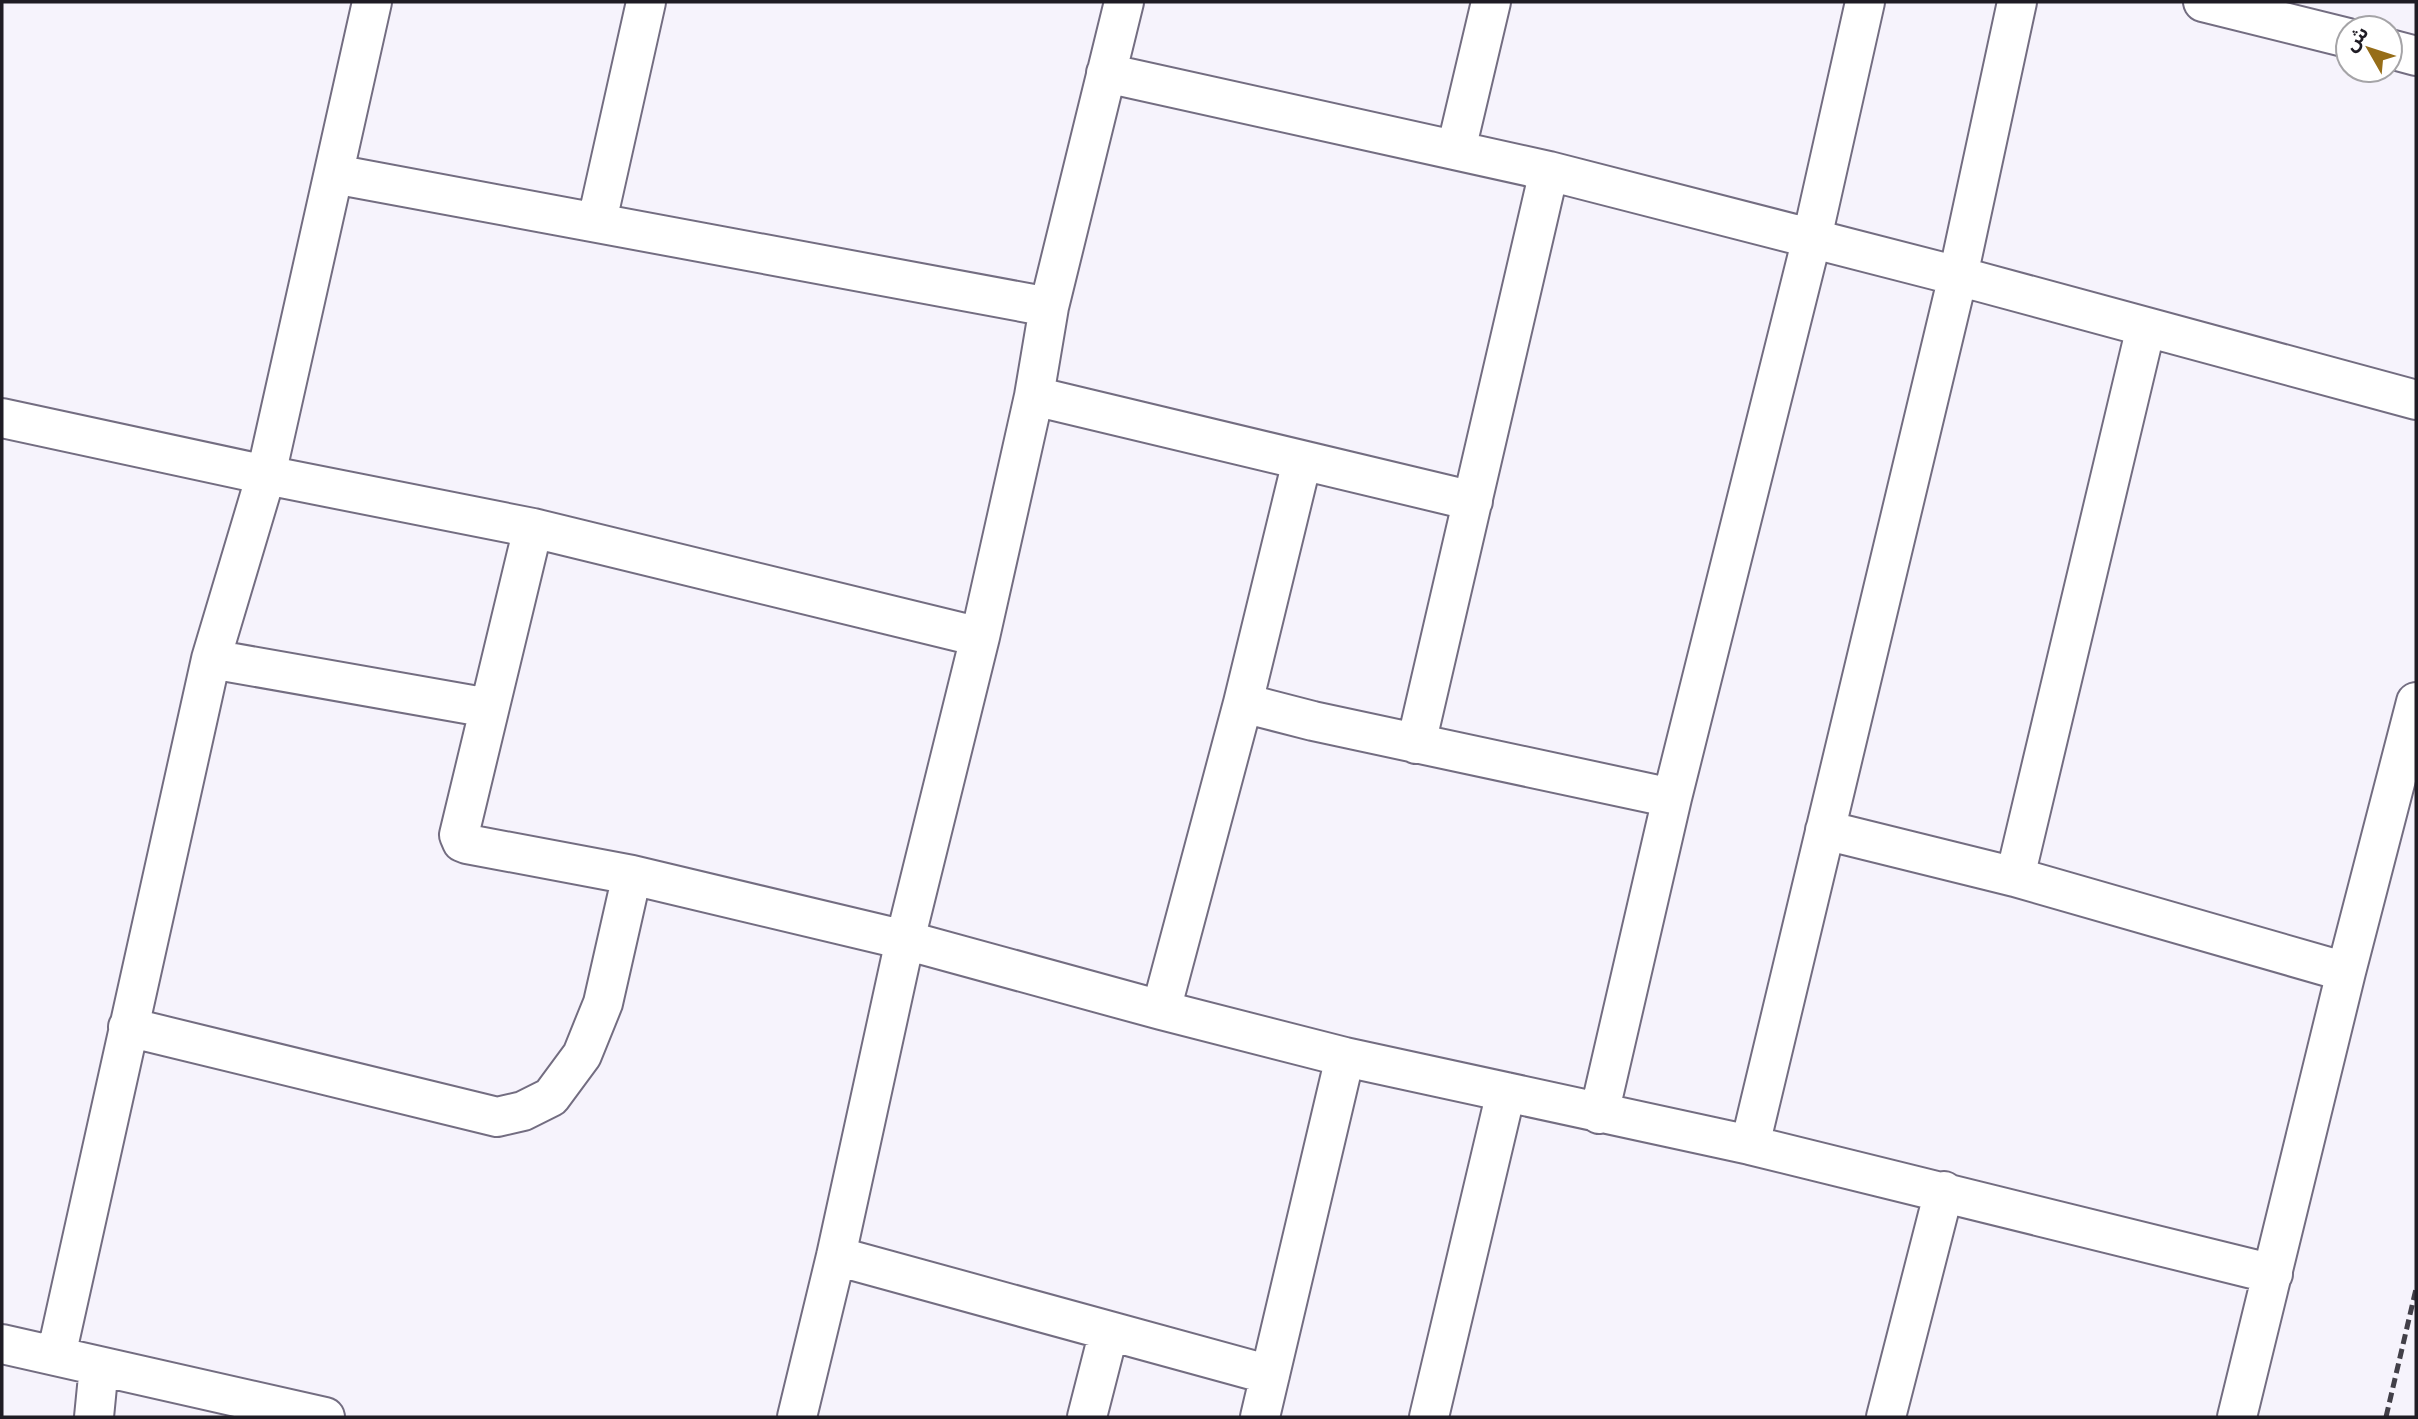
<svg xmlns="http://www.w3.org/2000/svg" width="2418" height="1419" font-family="Karla,'Noto Sans Arabic',sans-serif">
  <rect width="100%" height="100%" fill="#f6f3fc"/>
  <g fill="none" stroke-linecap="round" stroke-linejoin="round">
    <defs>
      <path id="minor" d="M2203,2l145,36
        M2390,49l26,7
        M1106,73l443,98 409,105 458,124
        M1456,150l35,-148
        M334,174l715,133
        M597,221l49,-219
        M1034,396l439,105
        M2,418l264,57 267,53 447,109
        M533,528l-74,307 3,7 5,2 165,31 273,65 256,70 184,47 405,88 523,129
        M211,659l278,49
        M1243,703l70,18 359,77
        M1416,744l133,-573
        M1825,830l190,47 331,95
        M2015,877l131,-550
        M1161,1010l82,-307 59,-242
        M128,1027l369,90 26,-6 28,-14 31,-42 21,-52 29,-128
        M1599,1114l73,-316 140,-560 53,-236
        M1750,1145l208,-869 59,-274
        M836,1256l434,119
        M2,1344l323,73
        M56,1356l155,-697 55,-184 106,-473
        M94,1417l5,-51
        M797,1417l39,-161 69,-316 75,-303 54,-241 15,-89 75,-305
        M1087,1417l22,-86
        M1260,1417l85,-360
        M1429,1417l77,-325
        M1886,1417l58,-226
        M2237,1417l109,-445 70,-270"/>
    </defs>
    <use href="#minor" stroke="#736d81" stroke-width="42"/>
    <use href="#minor" stroke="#fff" stroke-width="38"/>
    <path stroke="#423f48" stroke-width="5" stroke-dasharray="10 5" stroke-linecap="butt" d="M2386,1417l30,-128"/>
  </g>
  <rect width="2418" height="1419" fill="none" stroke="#1f1c24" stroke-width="7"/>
  <g transform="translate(2369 49) rotate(309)"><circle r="33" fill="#ffffff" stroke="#a5a4a7" stroke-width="2"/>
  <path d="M0-5L12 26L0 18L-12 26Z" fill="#966d18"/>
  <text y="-10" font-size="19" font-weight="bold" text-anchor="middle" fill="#1f1c24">ش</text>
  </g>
</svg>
